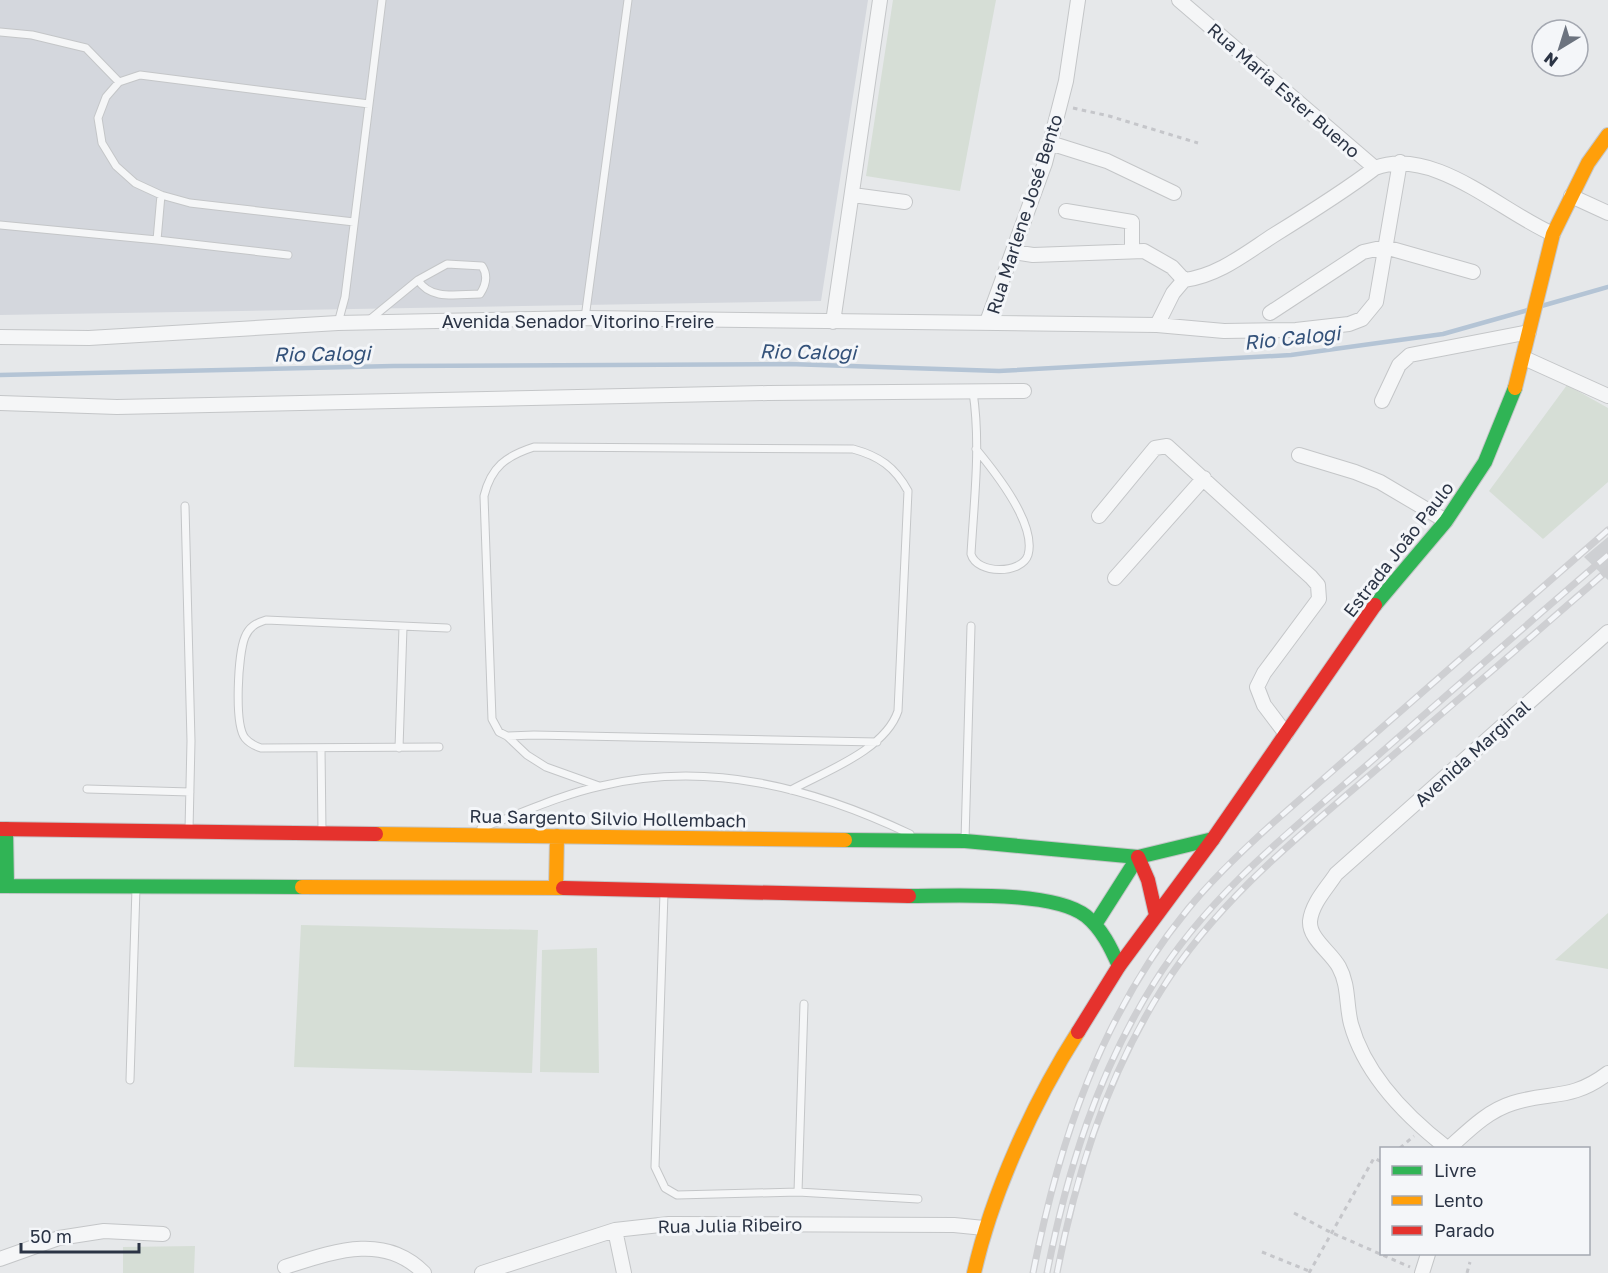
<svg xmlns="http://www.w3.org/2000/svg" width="1608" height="1273" font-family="'Golos Text',sans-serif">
  <rect width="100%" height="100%" fill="#e6e8ea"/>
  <path fill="#d4d7dd" d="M0,0h868l-47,301 -821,14z"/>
  <path fill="#d6ded6" d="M893,0h103l-36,191 -94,-15z
    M1567,385l41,23v74l-65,57 -54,-48z
    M1608,913v56l-53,-9z
    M301,925l237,5 -6,143 -238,-6z
    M597,948l2,125 -59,-1 2,-122z
    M195,1246l-1,27h-71v-26z"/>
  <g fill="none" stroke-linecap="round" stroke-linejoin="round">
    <path stroke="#b4c4d5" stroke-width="4.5" d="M1538,307l70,-20
      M0,375l393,-9 396,-2 210,7 292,-16 152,-21 85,-24"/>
  </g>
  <path fill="#ced0d3" d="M1608,537v43l-24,-23z"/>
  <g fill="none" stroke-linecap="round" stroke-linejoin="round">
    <defs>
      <path id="lane" d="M0,32l32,3 54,13 33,34
        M161,195l-4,45 131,15
        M354,222l-164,-19 -29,-8 -26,-12 -19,-17 -14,-23 -4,-25 8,-21 13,-15 21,-7 229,29
        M0,225l157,15
        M585,318l43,-318
        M368,321l50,-41 29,-16 35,2c6,9 4,19 -2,28 -22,0 -49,7 -62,-14
        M338,323l7,-26 37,-297
        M973,392c8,53 1,109 -2,162 6,21 51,20 57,1 9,-31 -33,-83 -52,-106
        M185,506l6,235 -2,89
        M507,736l27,-1 343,7
        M439,747l-178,1c-6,-2 -12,-5 -16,-10 -11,-14 -7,-84 0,-101 4,-10 11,-14 21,-17l181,8
        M399,748l4,-121
        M321,749l1,82
        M599,786l-53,-19 -19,-12 -20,-19 -8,-4 -7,-13 -8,-223c7,-29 22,-40 50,-49l319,2c26,7 42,18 55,42l-10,220c-13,39 -72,60 -107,79
        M87,789l103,3
        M481,828c39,-14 79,-33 120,-42 108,-26 212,2 309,48
        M965,840l6,-214
        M664,893l-9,274 10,21 12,7 121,-3 120,7
        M130,1080l6,-192
        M798,1192l6,-188"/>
      <path id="street" d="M1179,0l196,168c59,-22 125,43 178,66
        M1050,143l57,18 67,32
        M853,195l52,7
        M1571,196l37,17
        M1066,211l66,11v29
        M1013,252l20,3 111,-4 28,16 12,13
        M1270,313l93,-61 22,-5 88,25
        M833,322l47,-322
        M987,322l58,-159 21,-82 12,-81
        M1157,325l16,-32 11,-13c34,-4 62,-27 90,-45 34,-21 68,-42 101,-67
        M0,337l89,1 249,-15 247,-5 572,7 67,6 72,-1 53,-6 13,-5 14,-17 24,-140
        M1524,358l84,38
        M1382,401l17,-36 11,-10 119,-23
        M0,403l117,4 651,-14 256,-2
        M1299,455l56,17 25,10 66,39
        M1099,516l56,-68 12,-2 144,131 7,8 1,14 -55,74 -7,14 7,18 22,29
        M1115,578l89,-100
        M1447,1148c-40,-31 -82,-73 -96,-124 -5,-19 -2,-39 -12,-57 -8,-15 -30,-28 -29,-46 2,-18 17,-33 26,-47l272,-242
        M1449,1148c19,-17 38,-37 64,-45 38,-12 58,-2 95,-30
        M615,1230l9,43
        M0,1259l59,-21 45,-7 59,3
        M285,1267c47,-15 99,-35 139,6
        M482,1273l133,-43 54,-6 285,1 30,3
        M1422,1273l6,-19"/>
      <path id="fast" d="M1375,605l71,-84 39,-59 30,-74
        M6,829l1,57
        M845,840l120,1 173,16 75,-18
        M0,886l302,1
        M909,896c43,0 144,-6 177,20 16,13 25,32 33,50
        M1096,923l42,-66"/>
      <path id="slow" d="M1515,388l38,-154 35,-71 20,-28
        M376,834l469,6
        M302,887l261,1
        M556,888l1,-52
        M974,1273c18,-80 60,-172 104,-241"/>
      <path id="jam" d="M0,829l376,5
        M1138,857l10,23 8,35
        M563,888l346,8
        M1078,1032l41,-66 94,-127 162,-234"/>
    </defs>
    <use href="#lane" stroke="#c4c6c8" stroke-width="9"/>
    <use href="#street" stroke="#c4c6c8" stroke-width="16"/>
    <use href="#fast" stroke="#c4c6c8" stroke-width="16"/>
    <use href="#slow" stroke="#c4c6c8" stroke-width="16"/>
    <use href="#jam" stroke="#c4c6c8" stroke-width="16"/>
    <path stroke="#c5c6ca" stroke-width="3" stroke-dasharray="4.5 4.5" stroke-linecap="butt" d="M1073,108l36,8 89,27
      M1400,1148l14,-12
      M1294,1213l36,19 80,35
      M1262,1252l47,19
      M1309,1273l65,-115 8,4
      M1467,1273l3,-11"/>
    <use href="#lane" stroke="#f5f6f7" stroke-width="7"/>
    <use href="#street" stroke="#f5f6f7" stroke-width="14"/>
    <use href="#fast" stroke="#30b455" stroke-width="14"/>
    <use href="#slow" stroke="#ff9f0a" stroke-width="14"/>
    <use href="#jam" stroke="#e5322d" stroke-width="14"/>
    <defs>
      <path id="rail" d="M1033,1273c26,-132 68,-258 155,-364 26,-32 56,-60 86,-87l334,-292
        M1047,1273c20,-103 51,-201 107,-290 54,-87 136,-152 213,-218 80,-70 160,-141 241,-210
        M1057,1273c19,-100 50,-197 105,-284 53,-85 133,-150 208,-214 80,-68 159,-136 238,-205"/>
    </defs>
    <use href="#rail" stroke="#cecfd2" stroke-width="7"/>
    <use href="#rail" stroke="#f4f6f9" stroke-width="4.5" stroke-dasharray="14" stroke-linecap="butt"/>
  </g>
  <g text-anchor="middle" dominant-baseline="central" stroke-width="6" stroke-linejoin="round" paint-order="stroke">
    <g font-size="18" fill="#2b3445" stroke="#f4f6f9">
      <text transform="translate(1284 90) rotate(41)">Rua Maria Ester Bueno</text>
      <text transform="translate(1024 214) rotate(-72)">Rua Marlene José Bento</text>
      <text x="578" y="321">Avenida Senador Vitorino Freire</text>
      <text transform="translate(1398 549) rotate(-52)">Estrada João Paulo</text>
      <text transform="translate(1472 753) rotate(-42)">Avenida Marginal</text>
      <text transform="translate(608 818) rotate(1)">Rua Sargento Silvio Hollembach</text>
      <text transform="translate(730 1225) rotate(-1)">Rua Julia Ribeiro</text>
    </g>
    <g font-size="20" font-style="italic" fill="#34527a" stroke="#f4f6f9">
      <text transform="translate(1292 337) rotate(-6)">Rio Calogi</text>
      <text transform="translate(808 351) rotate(1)">Rio Calogi</text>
      <text transform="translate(322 353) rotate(-1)">Rio Calogi</text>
    </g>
  </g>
  <rect x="1380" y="1147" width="210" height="108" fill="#f4f6f9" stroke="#a4a8b1" stroke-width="1.5"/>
  <rect x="1392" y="1166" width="30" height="9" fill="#30b455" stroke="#a4a8b1" stroke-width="1.5"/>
  <text x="1434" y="1177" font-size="18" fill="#2b3445">Livre</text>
  <rect x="1392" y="1196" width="30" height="9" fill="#ff9f0a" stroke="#a4a8b1" stroke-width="1.5"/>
  <text x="1434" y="1207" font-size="18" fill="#2b3445">Lento</text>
  <rect x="1392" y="1226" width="30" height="9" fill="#e5322d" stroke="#a4a8b1" stroke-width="1.5"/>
  <text x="1434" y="1237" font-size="18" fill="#2b3445">Parado</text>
  <g transform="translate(1560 48) rotate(218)"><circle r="28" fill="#f4f6f9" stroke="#a4a8b1" stroke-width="1.5"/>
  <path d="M0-4.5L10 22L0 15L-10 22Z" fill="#6c737f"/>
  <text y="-9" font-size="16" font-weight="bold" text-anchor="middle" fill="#2b3445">N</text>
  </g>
  <path d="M21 1243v9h118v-9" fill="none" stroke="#2b3445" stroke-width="3"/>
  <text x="30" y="1243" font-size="18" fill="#2b3445" stroke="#f4f6f9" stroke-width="4.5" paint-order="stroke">50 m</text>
</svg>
